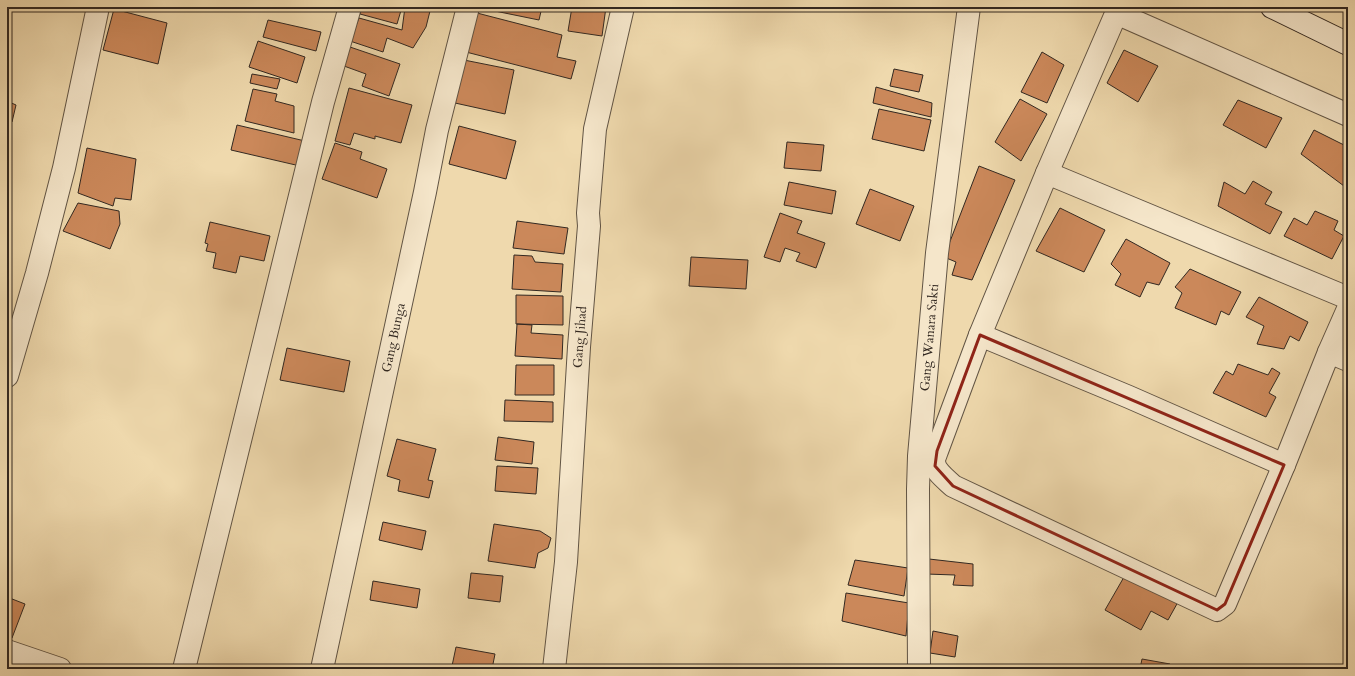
<svg xmlns="http://www.w3.org/2000/svg" width="1355" height="676" font-family="Cardo,serif">
  <rect width="100%" height="100%" fill="#efd9ad"/>
  <filter id="stains"><feTurbulence type="fractalNoise" baseFrequency=".005" numOctaves="4"/><feColorMatrix values="0 0 0 0 .2 0 0 0 0 .09 0 0 0 0 .02 0 0 0 .5 -.17"/></filter>
  <radialGradient id="worn" r=".72"><stop offset=".6" stop-color="#630" stop-opacity="0"/><stop offset="1" stop-color="#630" stop-opacity=".3"/></radialGradient>
  <path fill="#cb885a" stroke="#322821" d="M362,7h40l-5,17 -37,-10z
    M405,7h26l-5,20 -13,21 -26,-10 -4,14 -33,-11 9,-23 43,12z
    M486,7h56l-3,13 -54,-11z
    M572,7h34l-4,29 -34,-5z
    M114,9l53,14 -9,41 -55,-14z
    M477,13l85,22 -5,22 19,4 -5,18 -105,-27z
    M268,20l53,12 -5,19 -53,-14z
    M258,41l47,16 -8,26 -48,-16z
    M350,47l50,17 -11,32 -27,-10 4,-12 -22,-8z
    M1124,50l34,16 -20,36 -31,-19z
    M1042,52l22,13 -17,38 -26,-11z
    M464,60l50,10 -9,44 -50,-11z
    M894,69l29,6 -4,17 -29,-6z
    M252,74l28,5 -3,10 -27,-6z
    M876,87l56,16 -1,14 -58,-14z
    M349,88l63,17 -11,38 -26,-7v3l-21,-6 -4,12 -15,-4z
    M253,89l24,5 -2,7 19,5v27l-49,-12z
    M1020,99l27,15 -26,47 -26,-19z
    M1238,100l44,18 -16,30 -43,-23z
    M7,101l9,4 -4,17h-5z
    M879,109l52,11 -7,31 -52,-12z
    M237,125l68,16 -5,25 -69,-16z
    M459,126l57,15 -10,38 -57,-15z
    M1314,130l34,17v42l-47,-35z
    M787,142l37,3 -3,26 -37,-3z
    M335,143l27,9 -2,7 27,10 -10,29 -55,-19z
    M87,148l49,11 -5,41 -16,-2 -2,8 -35,-13z
    M979,166l36,14 -43,100 -20,-5 4,-13 -12,-5z
    M1253,181l19,11 -7,12 17,8 -12,22 -52,-28 6,-24 21,12z
    M789,182l47,9 -4,23 -48,-9z
    M870,189l44,17 -14,35 -44,-17z
    M78,203l41,8 1,13 -10,25 -47,-18z
    M1060,208l45,22 -21,42 -48,-21z
    M1315,211l23,10 -4,9 10,6 -12,23 -48,-23 10,-18 13,7z
    M780,213l22,8 -5,12 28,10 -9,25 -20,-7 4,-8 -15,-5 -5,14 -16,-5z
    M517,221l51,7 -4,26 -51,-6z
    M210,222l60,14 -6,25 -24,-5 -4,17 -23,-5 3,-15 -10,-2 2,-7 -3,-1z
    M1126,239l44,24 -11,22 -12,-3 -7,15 -25,-12 6,-11 -10,-10z
    M514,255l18,1 3,6 28,2 -2,28 -49,-3z
    M691,257l57,3 -2,29 -57,-3z
    M1190,269l51,23 -12,23 -8,-4 -5,14 -41,-17 7,-15 -7,-6z
    M516,295l47,1v29l-47,-1z
    M1259,297l49,25 -9,19 -9,-5 -6,13 -27,-5 7,-18 -18,-9z
    M517,324l15,1 -1,8 32,2 -1,24 -47,-3z
    M287,348l63,13 -6,31 -64,-12z
    M1238,364l30,11 4,-7 8,5 -11,20 7,4 -10,20 -53,-24 13,-22 7,4z
    M516,365h38v30h-39z
    M505,400l48,2v20l-49,-1z
    M498,437l36,5 -2,22 -37,-4z
    M397,439l39,10 -8,31 5,1 -4,17 -31,-7 2,-11 -13,-4z
    M497,466l41,2 -2,26 -41,-3z
    M383,522l43,9 -4,19 -43,-10z
    M494,524l46,7 11,7 -3,10 -10,5 -3,15 -47,-7z
    M929,559l44,5v22l-20,-1 2,-10 -29,-1z
    M855,560l53,8 -4,28 -56,-11z
    M471,573l32,3 -3,26 -32,-4z
    M1124,577l54,25 -10,18 -17,-9 -10,19 -36,-20z
    M373,581l47,8 -3,19 -47,-8z
    M846,593l63,10 -3,33 -64,-15z
    M7,597l18,7 -13,34 -5,-2z
    M933,631l25,5 -3,21 -25,-4z
    M456,647l39,7 -3,15h-25l-15,-3z
    M1142,659l28,5 -1,5h-29z"/>
  <g fill="none" stroke-linecap="round" stroke-linejoin="round">
    <defs>
      <g id="street">
        <path d="M1119,7l-72,166 -67,162 -43,116c-1,3 -3,7 -3,10 0,10 13,19 19,25l264,124 8,-6 59,-139 45,-113 19,-43"/>
        <path d="M1116,13l232,102"/>
        <path d="M1047,173l301,125"/>
        <path d="M980,335l149,62 155,68"/>
        <path d="M1329,352l19,8"/>
        <path d="M7,376l30,-103 27,-105 34,-161"/>
        <path d="M7,651l53,18"/>
        <path d="M184,669l139,-567 27,-95"/>
        <path id="s1" d="M322,669l103,-477 12,-62 31,-123"/>
        <path id="s2" d="M554,669l12,-107 13,-215 10,-121 -1,-13 7,-84 28,-122"/>
        <path id="s3" d="M919,669l-1,-180 1,-33 18,-203 32,-246"/>
      </g>
      <path id="secondary" d="M1272,7l76,37"/>
    </defs>
    <use href="#street" stroke="#615444" stroke-width="24"/>
    <use href="#secondary" stroke="#322821" stroke-width="24"/>
    <use href="#street" stroke="#f5e6ca" stroke-width="22"/>
    <use href="#secondary" stroke="#f5e6ca" stroke-width="22"/>
  </g>
  <path fill="none" stroke="#8f2418" stroke-width="3" stroke-linejoin="round" d="M980,335l304,130 -59,139 -8,6 -264,-124 -18,-20 2,-15z"/>
  <g text-anchor="middle" dominant-baseline="central" stroke-width="3" stroke-linejoin="round" paint-order="stroke">
    <g font-size="13" fill="#322821" stroke="#f5e6ca">
      <text stroke="none"><textPath href="#s2" startOffset="333">Gang Jihad</textPath></text>
      <text stroke="none"><textPath href="#s3" startOffset="332">Gang Wanara Sakti</textPath></text>
      <text stroke="none"><textPath href="#s1" startOffset="339">Gang Bunga</textPath></text>
    </g>
  </g>
  <rect width="1355" height="676" fill="none" stroke="#efd9ad" stroke-width="24"/>
  <rect x="8" y="8" width="1339" height="660" fill="none" stroke="#322821" stroke-width="2"/>
  <rect x="12" y="12" width="1331" height="652" fill="none" stroke="#322821"/>
  <rect width="100%" height="100%" filter="url(#stains)"/>
  <rect width="100%" height="100%" fill="url(#worn)"/>
</svg>
